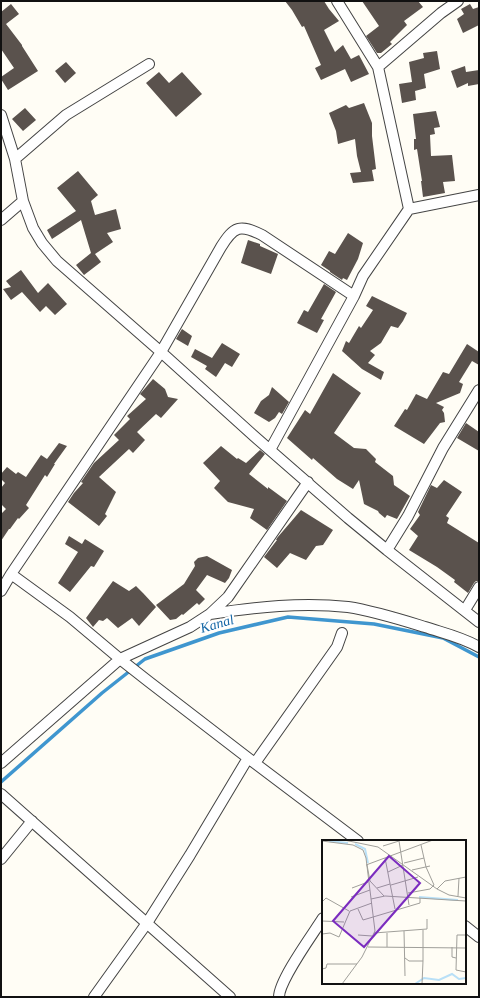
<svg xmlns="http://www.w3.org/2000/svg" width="480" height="998" font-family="'Times New Roman',serif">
  <rect width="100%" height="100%" fill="#fffdf5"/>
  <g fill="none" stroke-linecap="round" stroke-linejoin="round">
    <path stroke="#3f96cf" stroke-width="3.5" d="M1,782l101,-89 43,-34 74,-26 69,-16 86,7 69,14 36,19"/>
  </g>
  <path fill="#5a524d" d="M285,1h39l5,8 10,12 -15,9 11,22 8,-7 8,14 8,-4 10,19 -18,8 -6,-13 -24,11 -6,-12 6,-3 -17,-39 -2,1 -10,-17z
    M362,1h56l5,6 -19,14 3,4 -17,17 2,2 -11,9h-4l-11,-17 13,-10z
    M11,4l8,10 -13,10 16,21v1l16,25 -30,19 -7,-11v-2l13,-9 -13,-19v-37z
    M470,4l3,5 6,-2v18l-16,8 -6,-14 7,-5 -3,-5z
    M437,51l3,18 -16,5 2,14 -11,3 1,9 -14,3 -3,-19 13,-2 -3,-20 15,-4 -1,-5z
    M66,62l10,11 -11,10 -10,-12z
    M465,66l1,6 13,-2v14l-11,2v-3l-11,5 -6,-17z
    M159,72l10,11 13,-11 20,22 -26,23 -30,-34z
    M364,103l8,20v13l4,33 -4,1 2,11 -21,2 -3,-10 11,-1 -4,-16 -2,-17 -17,5 -2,-13 -7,-18 17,-8 3,3z
    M25,108l11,12 -13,11 -11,-12z
    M436,111l4,16 -6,1 1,6 -5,1 1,21 21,-1 3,26 -12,1 2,11 -22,4 -2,-16h1l-5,-32 -3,1v-11h2l-3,-25z
    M78,171l20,24 -7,6 4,14 21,-6 5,20 -14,4 6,9 -18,12 6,8 -17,13 -8,-10 15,-12 -10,-33 -29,19 -5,-9 29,-19 -19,-23z
    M348,233l15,10 -5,16 -11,21 -4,-2 -1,2 -12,-8v-1l-9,-6 8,-14 6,3z
    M248,240l12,4v2l18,8 -7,20 -30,-11z
    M21,270l17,23 10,-10 19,21 -12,11 -9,-9 -6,6 -18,-20 -11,8 -8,-11 8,-2 -5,-6z
    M324,284l12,8 -15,27 3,1 -7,13 -20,-10 7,-13 4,2z
    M372,296l35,17 -4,8 -5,7 -7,-2 -10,17 -11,8 5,4 -7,8 16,9 -3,8 -19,-11 -20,-18 4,-10 3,2 10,-17 2,2 12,-18 -7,-4z
    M182,329l10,7 -4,10 -12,-7z
    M222,343l18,11 -8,13 -7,-4 -9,14 -11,-8 2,-3 -16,-9 4,-8 17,9z
    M467,344l12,8v13l-7,-4 -13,21 4,2 -3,9 -24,10 8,4 -2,3 2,3 1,9 -5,1 -16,21 -30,-18 11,-17 2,1 9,-16 11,5 16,-27 6,2z
    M333,373l28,20 -27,40 20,15 12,1 10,10 -1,3 18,14 1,9 16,11 -13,23 -10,-4 -2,3 -6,-5 -1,-2 -14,-7 -5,-24 -6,9 -16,-10 -24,-21 -1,2 -25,-22 18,-28 5,4z
    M153,379l12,10 3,8 10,2 -17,19 -5,-4 -19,18 8,8 -12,13 -4,-4 -30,28 17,15 -11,22 2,2 -8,10 -31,-24 6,-9 9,-10 -2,-1 13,-19 25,-23 -5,-5 16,-16 -3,-3 19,-17 -6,-5z
    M272,387l17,15 -7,12 -3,-2 -4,6 -6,4 -15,-9 7,-12 8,-6z
    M466,423l13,9v19l-22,-13z
    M59,443l8,3 -13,18h1l-8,13 -2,-2 -19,30 3,3 -10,11 -1,-1 -8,11h-1l-8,12v-27l5,-5 -5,-5v-16l4,-5 -4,-4v-5l6,-7 9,7 2,-2 8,5 15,-22 6,4z
    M221,446l16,13 1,-1 8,5 14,-13 5,4 -16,20 19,15v-2l19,14 -20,29 -17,-12 4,-9 -26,-7 -14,-14 6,-7 -17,-18z
    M444,480l18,12 -16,24 3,2 -2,5 32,20v38h-3l-2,2 -6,10 -14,-11 1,-2 -18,-13 -28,-17 9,-14 -8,-7 10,-14 -2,-3 13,-27 6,3z
    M301,510l32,20 -10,15 -7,1 -10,14 -16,-7 -13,15 -13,-11 13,-17h-1l1,-2z
    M69,536l13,8 3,-5 19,12 -10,16 -3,-1 -21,26 -12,-9 20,-31 -13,-8z
    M207,556l25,14 -3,8 -4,5 -18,-8 -11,15 9,9 -6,6 -2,-2 -14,12 -1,-1 -6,5 -6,1 -14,-15 28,-21 11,-18 -1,-4 4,-4z
    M113,581l16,10 7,-5 7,7 13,14 -17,19 -7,-8 -14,10 -11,-10 -4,3 -4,-1 -6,7 -7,-9z"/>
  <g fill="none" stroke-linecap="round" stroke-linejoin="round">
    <defs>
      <path id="minor" d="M378,67l63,-54 17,-12
        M1,115l14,44 8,42 10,27 9,15 15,18 104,91 93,84 16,14 78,68 39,32 92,72
        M15,159l51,-44 83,-51
        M409,209l70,-14
        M1,220l22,-19
        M270,450l84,-154 9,-20 46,-67 -31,-142 -41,-66
        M387,550l21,-34 35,-68 36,-58
        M11,574l59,43 50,42 28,22 100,77 110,83
        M1,591l10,-17 150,-222 60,-105c13,-21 19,-23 41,-12l92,61
        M465,610l14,-23
        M210,614c46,-7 92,-12 138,-7 26,4 51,12 77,20 18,6 37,10 54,20
        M1,763l119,-104 70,-32 20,-13 18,-17 80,-115
        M255,763l82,-116 5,-14
        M1,794l229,203
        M1,859l31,-38
        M465,926l14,11
        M94,997l53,-74 43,-68 58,-97
        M279,997c0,-17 34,-63 44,-79"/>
    </defs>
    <use href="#minor" stroke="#444" stroke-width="12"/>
    <use href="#minor" stroke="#fff" stroke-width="10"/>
  </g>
  <g text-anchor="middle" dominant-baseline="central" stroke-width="4" stroke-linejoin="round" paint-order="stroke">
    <g font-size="14" font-style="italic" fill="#1768a6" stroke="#fff">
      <text transform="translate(217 624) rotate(-16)">Kanal</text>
    </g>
  </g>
  <g transform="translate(322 840)">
    <rect width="144" height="144" fill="#fffdf5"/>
    <path fill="none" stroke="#b9e0f7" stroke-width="2" d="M7,1l19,2M33,4l10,5 3,14M97,57l39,3M93,144l9,-6 15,2 13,-6 7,5 7,-1"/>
    <path fill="none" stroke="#a09f9a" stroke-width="1" d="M22,0l34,7 59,42 12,6 17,3M0,1l31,4 10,5 3,8 9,73 -13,26 -20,27M61,6l16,-5 10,64M63,18l10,51M82,23l20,-5M44,25l67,-25M45,25l3,16 14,15M90,30l18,-4M66,32l15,-7M69,45l27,-8M30,48l16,-6M55,48l13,-4M115,49l8,-8 21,-4M86,53l22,-4 4,-4 -8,-18 -5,-22M136,56l1,-18M29,57l19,-7M49,59l14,-3 81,5M0,62l4,-4 23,13M36,69l5,11 57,-17v-5M0,81l22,1M82,91l1,45M52,93l53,-4v-10M65,93v14M0,94l8,-1 9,4 11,-26 22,-8M36,95l14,1M144,95h-9l-1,35 10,2M46,107l98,1M130,107v10l4,1M83,118l4,3h14l-1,23M101,121v-31M0,129l4,-1 1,-4h30"/>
    <path fill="#7b2cbf" fill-opacity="0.15" stroke="#7b2cbf" stroke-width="2" d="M67,16l31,27 -56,64 -31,-26z"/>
    <rect width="144" height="144" fill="none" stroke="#111" stroke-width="2"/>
  </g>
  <rect width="480" height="998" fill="none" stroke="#111111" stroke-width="4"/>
</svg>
